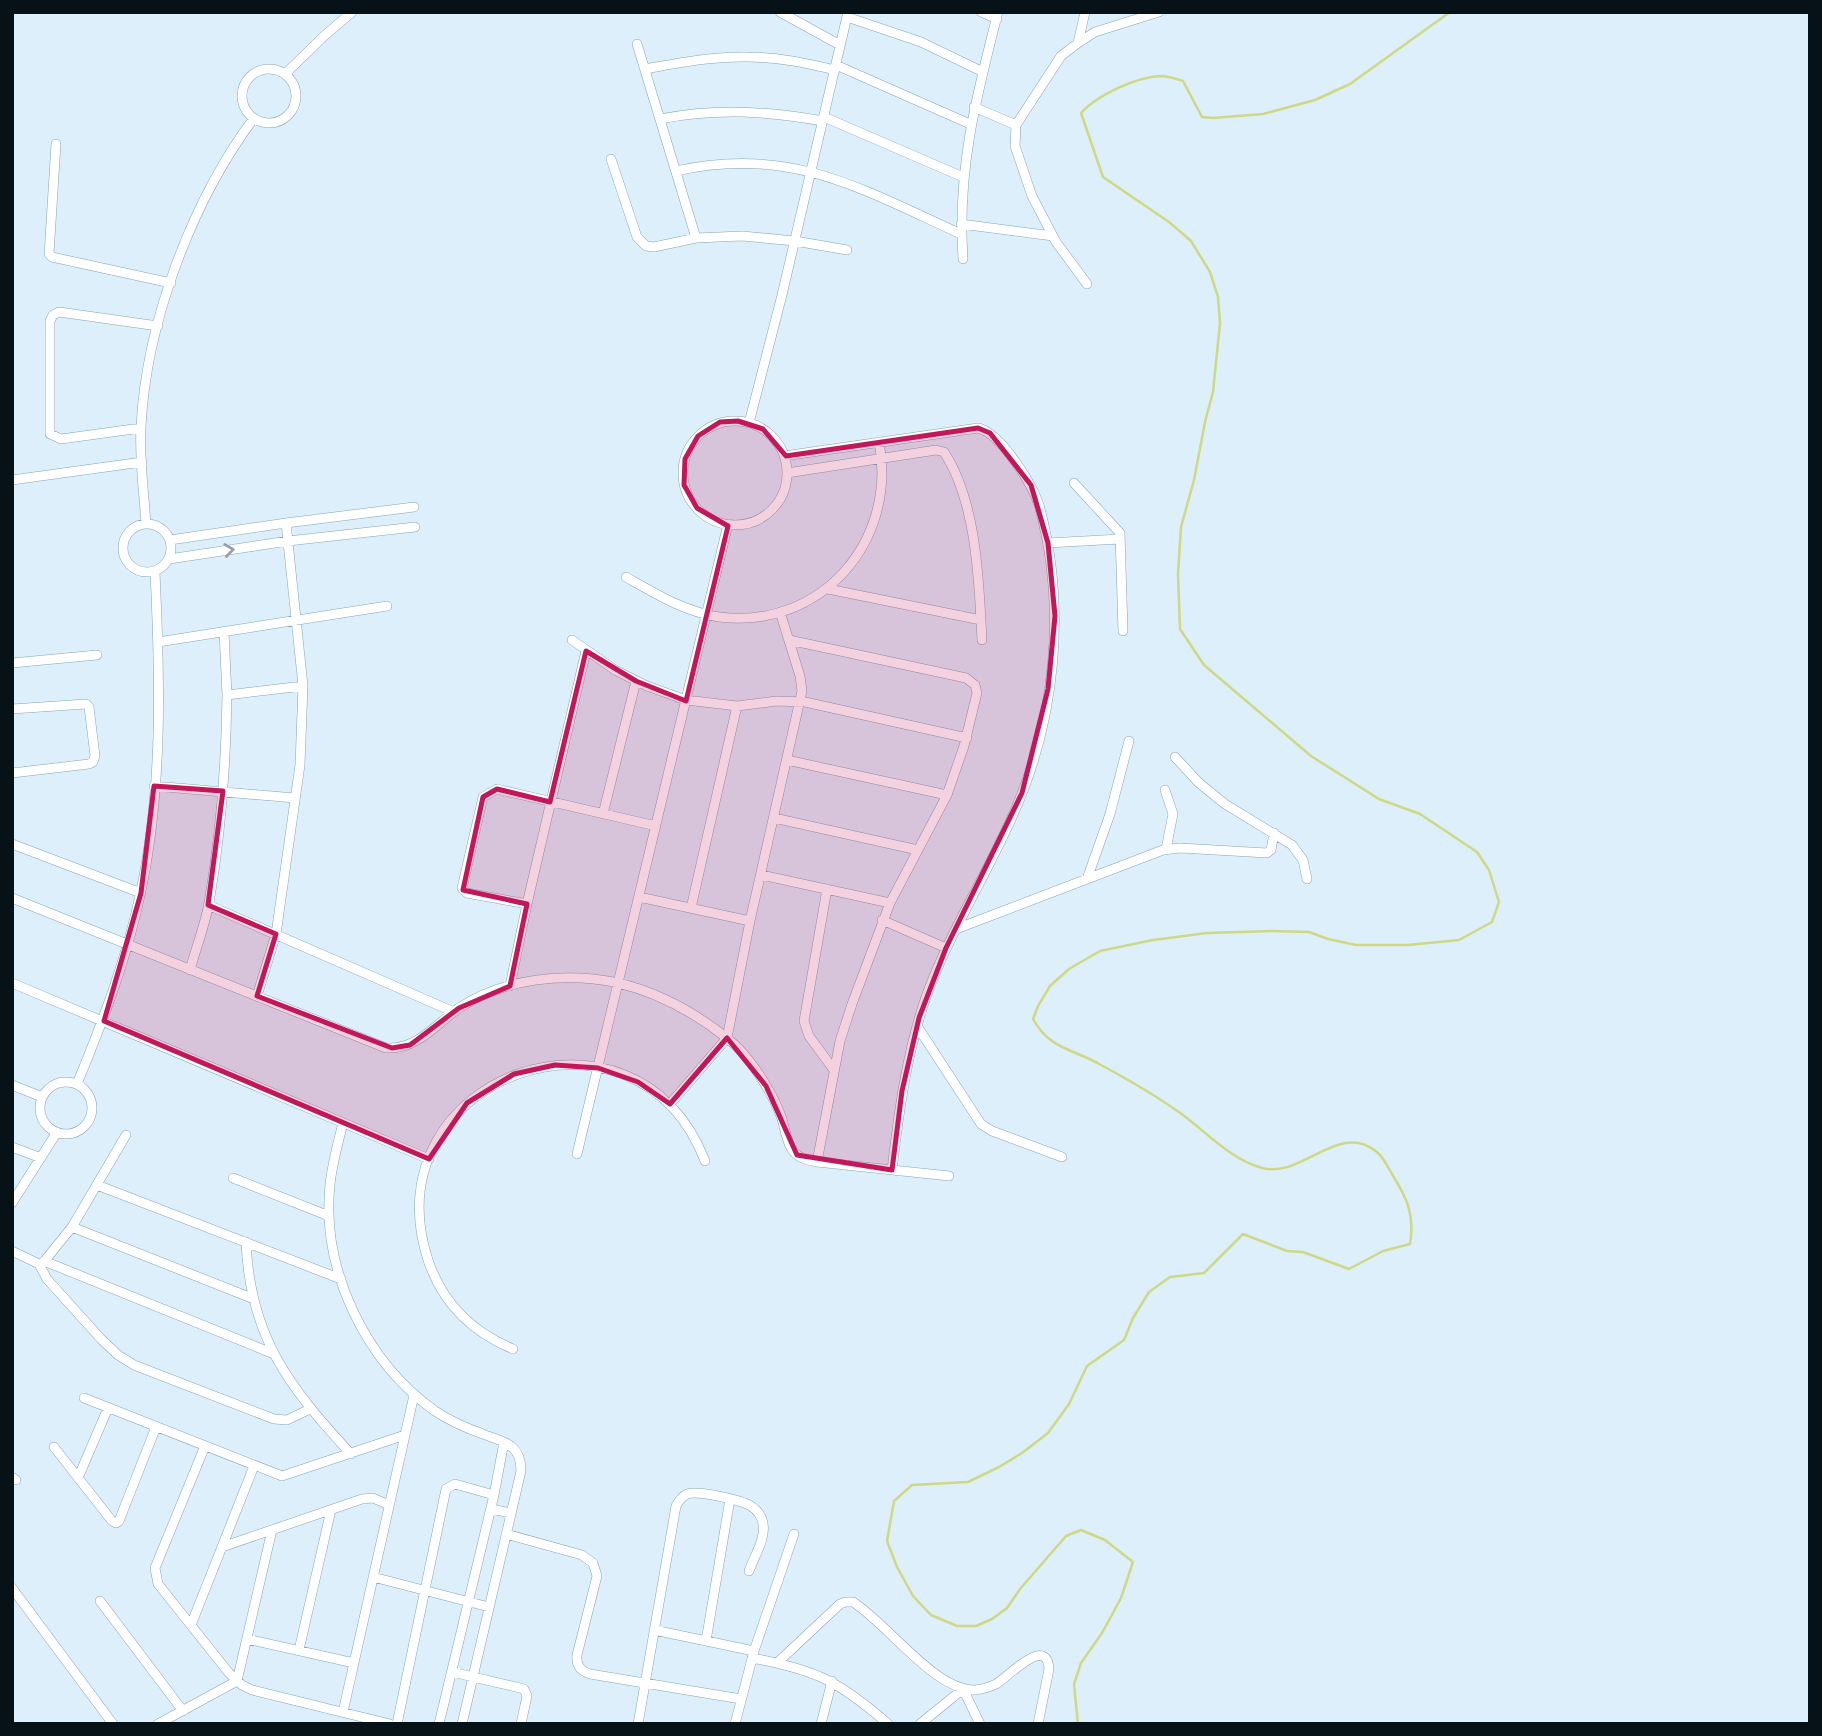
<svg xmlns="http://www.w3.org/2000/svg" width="1822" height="1736" font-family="Figtree,sans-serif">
  <rect width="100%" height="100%" fill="#dceffb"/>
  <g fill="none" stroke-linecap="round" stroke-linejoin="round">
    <path stroke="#cfd884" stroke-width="2.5" d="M1078,1724l-4,-40 7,-21 21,-30 19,-35 12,-36 -28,-22 -24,-10 -15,6 -46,53 -13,19 -15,11 -16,7h-19l-26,-11 -18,-19 -16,-29 -10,-26 7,-40 18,-16 56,-3 31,-15 23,-14 26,-20 21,-29 18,-38 37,-26 9,-22 16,-26 21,-15 34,-4 39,-39 44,17 16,1 46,17 34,-18 27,-7c5,-29 -3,-46 -18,-70 -4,-7 -9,-17 -15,-22 -38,-32 -75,27 -115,16 -30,-8 -54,-34 -79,-53 -25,-18 -54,-35 -82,-50 -27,-16 -51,-15 -68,-46l5,-13 12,-20 19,-17 31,-18 53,-11 54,-7 64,-2 38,1 19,7 28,6h52l51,-5 33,-18 7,-20 -10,-32 -12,-18 -57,-38 -41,-15 -68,-43 -107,-91 -24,-36 -2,-55 3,-47 13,-47 11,-58 8,-30 7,-69 -2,-26 -8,-25 -19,-31 -22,-19 -66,-45 -22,-64c16,-18 55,-36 80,-37 7,0 15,3 22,5l19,36 11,1 50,-4 52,-14 35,-16 100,-72"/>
    <defs>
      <path id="street" d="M780,12l60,33
        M981,12l16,7
        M847,17l74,25 62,30
        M1078,43l7,-31
        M637,44l59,194
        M836,65l134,59
        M645,69c34,-6 68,-13 103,-12 30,0 58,6 87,13
        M242 96a27 27 0 1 1 54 0a27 27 0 1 1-54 0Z
        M285,74l38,-37 29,-25
        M974,107l42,18
        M824,117l139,60
        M660,119c56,-11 107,-8 163,2
        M56,144l-7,110 3,3 119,26
        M611,159l26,78 9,9 8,1 42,-9 46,-2 53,5 52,9
        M676,171c113,-26 186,18 285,63
        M961,224l92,12
        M963,259c-6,-90 13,-161 35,-247
        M1087,284l-31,-42 -24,-46 -17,-50 1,-21 45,-69 17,-13 17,-11 64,-20
        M683 473a52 52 0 1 1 104 0a52 52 0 1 1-104 0Z
        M749,423l33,-128 66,-283
        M141,428l-80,11 -11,-5v-113l3,-6 6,-3 99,14
        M784,456l194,-28c23,5 54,56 61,77 28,102 17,216 -27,312 -26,59 -62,115 -85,177 -20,57 -28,116 -35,176
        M787,473l149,-23 8,2c33,50 35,131 38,188
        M12,480l130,-18
        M1074,483l46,50 3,98
        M123 548a24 24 0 1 1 48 0a24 24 0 1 1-48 0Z
        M146,524c-2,-32 -7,-65 -5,-97 5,-104 51,-226 113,-309
        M170,540l116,-17 128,-16
        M1048,543l72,-4
        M169,559l119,-18 127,-14
        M626,577c30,17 59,35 93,40 102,13 179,-76 160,-175
        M828,589l153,31
        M224,632l3,63
        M572,640l43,30 32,16 39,14 51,6 40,-5 28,1 162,36
        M789,640l177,38 9,7 2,8 -13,53 -17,49 -57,108 -38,101 -12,37 -23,121
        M158,642l229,-36
        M12,663l85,-8
        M12,709l74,-5 3,3 6,49 -2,6 -4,2 -77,9
        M1175,757l24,26 26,21 67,41 11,15 4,19
        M787,760l160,35
        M154,786l141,12
        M1165,790l8,24 -7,35
        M603,814l33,-133
        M774,818l144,32
        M12,844l129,49
        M761,875l129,28
        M1087,879l23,-65 19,-73
        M827,889l-23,132 5,15 25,34
        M639,897l111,24
        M12,898l374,150c31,2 50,-24 73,-40 45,-30 107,-36 159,-25 39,9 77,30 109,55 22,17 44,52 54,78 4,11 5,26 12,35 7,8 14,9 24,11l132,14
        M527,904l-60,-11 -5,-5 21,-91 14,-8 159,37
        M208,905l246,107
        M691,908l46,-202
        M882,920l64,28
        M956,929l207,-79 17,-2 87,5 4,-3 3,-17
        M190,970c6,-22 15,-45 19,-67 12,-69 17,-139 18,-208l76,-9
        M12,983l417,176
        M510,986l17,-82 59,-253
        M257,996l19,-62 24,-169 3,-79 -17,-163
        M917,1026l64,98 11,7 70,26
        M40 1108a26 26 0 1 1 52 0a26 26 0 1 1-52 0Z
        M77,1084c26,-63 50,-126 64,-193 22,-104 19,-214 14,-319
        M12,1085l30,12
        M670,1104l57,-66 23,-117 52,-230 -2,-15 -20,-64
        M343,1123c-5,20 -11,41 -13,62 -9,85 36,177 105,226 15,10 31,17 48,23 9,4 21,6 29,13 7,6 9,14 9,24l-59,253
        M12,1147l29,11
        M577,1154l151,-630
        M233,1178l96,38
        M97,1185l244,94
        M12,1203l45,-71
        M72,1227l182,72
        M246,1242c4,95 43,145 105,212
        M12,1251l27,13 8,15 54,60 17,16 16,10 140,54 13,1 23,-11
        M44,1261l230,93
        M42,1264l30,-37 54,-92
        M513,1349c-41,-17 -71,-47 -85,-89 -60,-184 208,-279 277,-99
        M84,1398l198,78 123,-41
        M205,1446l-50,122 3,16 71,89 13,12 10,5 138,34
        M54,1447l58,74 4,2 3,-2 37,-94
        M12,1477l4,3
        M78,1478l30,-70
        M491,1509l20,4
        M506,1534l76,21 11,8 4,13 -20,79c-1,10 3,16 13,19l151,25
        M222,1547l140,-48 11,-1 16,7
        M373,1577l116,30
        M12,1588l101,136
        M100,1601l83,110
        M191,1625l63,-159
        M654,1630l100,21
        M247,1639l107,24
        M706,1641l24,-142
        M299,1650l32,-140
        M752,1658c64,12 87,23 136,66
        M777,1663l63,-59 6,-2h7c35,22 81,88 122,88 8,-1 15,-3 21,-6 11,-6 51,-50 53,-15l-11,55
        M452,1672l72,17 3,7 -6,28
        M963,1689l17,35
        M343,1712l71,-317
        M158,1724l79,-43 35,-151
        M397,1724l49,-235 9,-5 39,11
        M439,1724l55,-229 10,-53
        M638,1724l38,-218c3,-5 5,-9 11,-12 10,-4 54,6 64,12 6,4 11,10 12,18 3,14 -9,33 -14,47
        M735,1724l19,-73 40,-117
        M821,1724l11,-43
        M920,1724l43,-35"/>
    </defs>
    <use href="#street" stroke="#86a4b7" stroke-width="10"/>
    <use href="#street" stroke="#fff" stroke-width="9"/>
  </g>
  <defs><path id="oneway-chevron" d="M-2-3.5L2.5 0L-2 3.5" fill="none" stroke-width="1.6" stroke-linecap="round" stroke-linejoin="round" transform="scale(1.75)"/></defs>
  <use stroke="#9ca0a3" href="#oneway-chevron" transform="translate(229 550) rotate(-8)"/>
  <path fill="#c2185b" fill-opacity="0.2" stroke="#c2185b" stroke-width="5" stroke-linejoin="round" d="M738,421l25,8 23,27 192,-28 12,5 41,52 17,58 7,73 -7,73 -26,104 -76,155 -27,70 -17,73 -10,79 -95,-15 -31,-69 -39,-48 -57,66 -32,-22 -40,-14 -43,-3 -41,9 -47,29 -38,56 -325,-138 37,-128 13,-107 69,5 -15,114 68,29 -19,62 135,52 18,-3 49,-37 51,-22 17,-82 -64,-14 20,-93 14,-8 53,13 36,-151 50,30 50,20 42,-175 -31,-18 -13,-23 1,-26 13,-23 22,-14z"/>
  <rect width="1822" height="1736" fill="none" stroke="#071218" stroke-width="28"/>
</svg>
